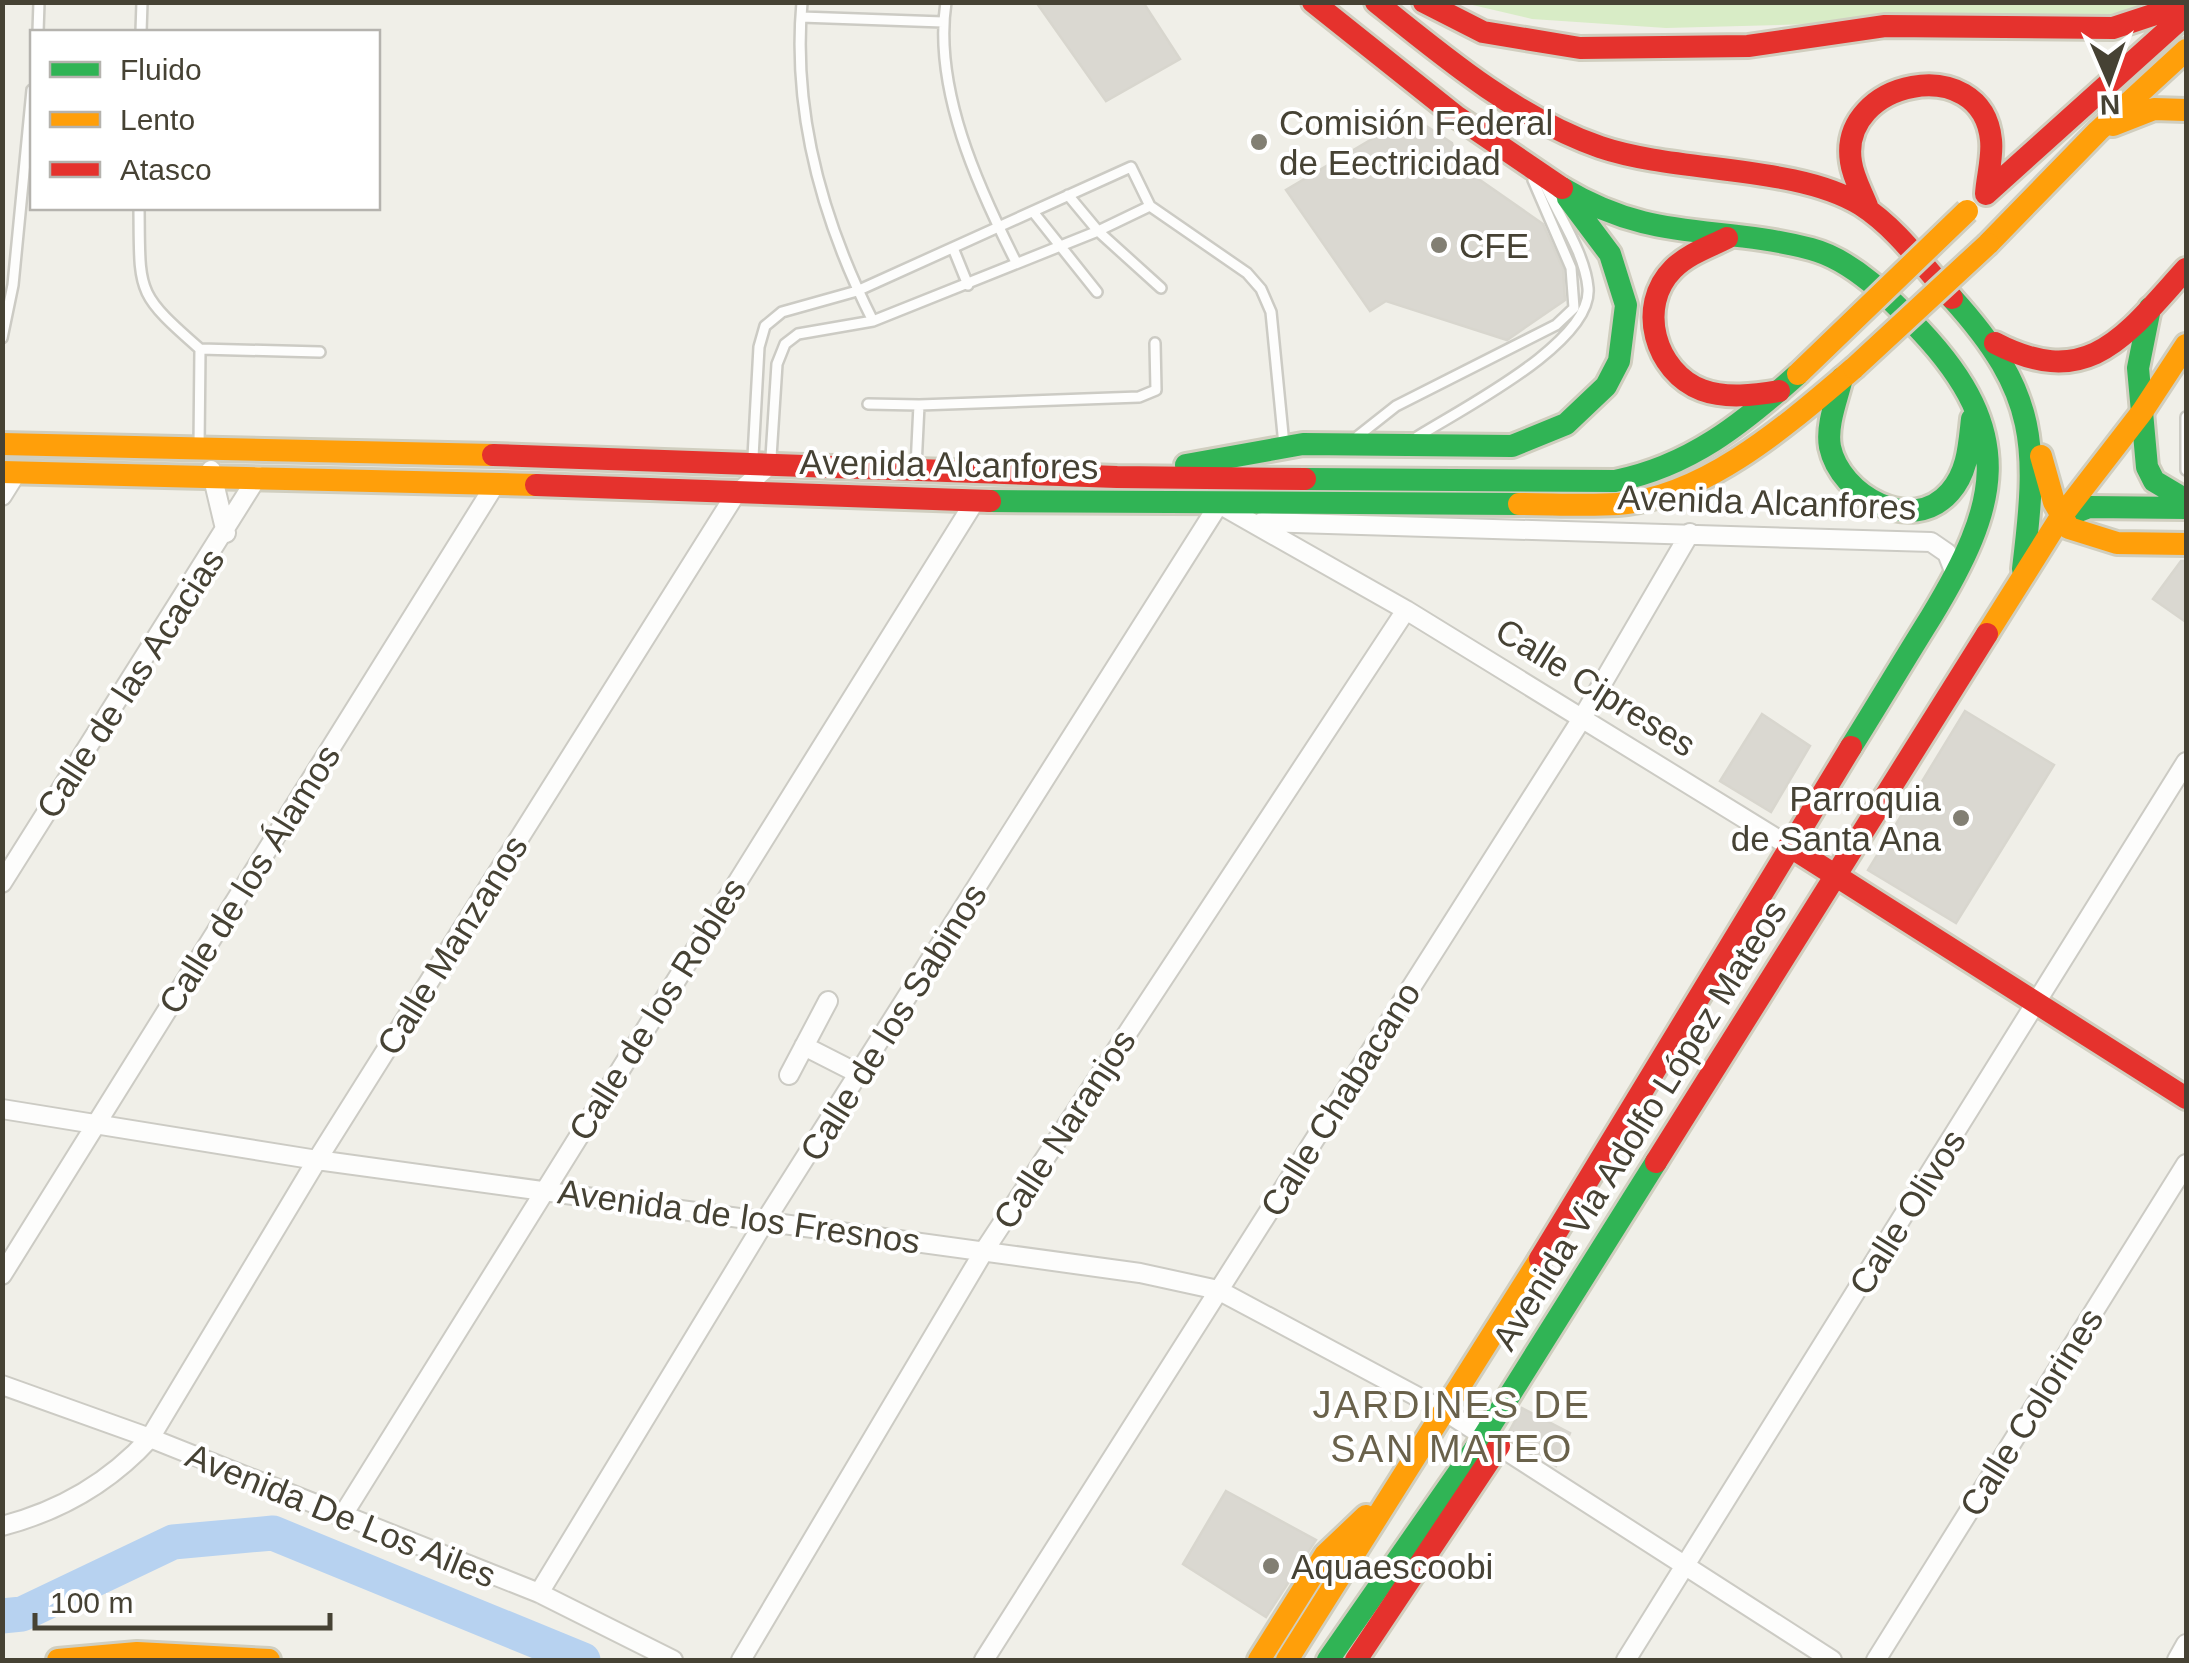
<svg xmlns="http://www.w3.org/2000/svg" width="2189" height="1663" font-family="Helvetica,sans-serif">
  <rect width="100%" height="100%" fill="#f0efe8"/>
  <path fill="#d8ecc6" d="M1464,3h686l-45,13 -439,12 -134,-9z"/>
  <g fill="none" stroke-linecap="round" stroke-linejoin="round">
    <path stroke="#b7d2f0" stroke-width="35" d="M2,1616l20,-2 151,-72 100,-9 310,127"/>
  </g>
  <path fill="#dad8d1" stroke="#d8d6ce" stroke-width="2.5" d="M1036,2h107l37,57 -74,42z
    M1411,116l41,27 5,21 86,60 20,45 2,31 -58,40 -121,-39 -16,10 -84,-121z
    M2181,561h5v61l-33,-23z
    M1965,711l89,54 -98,158 -88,-53z
    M1762,714l48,32 -39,66 -51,-31z
    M1522,1408l48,25 -14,33 -40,-24 -7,-10z
    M1226,1491l90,49 -50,77 -83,-53z"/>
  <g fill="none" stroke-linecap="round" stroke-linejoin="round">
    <defs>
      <path id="lane" d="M802,2c-10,111 21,220 71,319
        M946,2c-13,87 32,185 70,260
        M801,17l142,5
        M38,32l1,-30
        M141,32l1,-30
        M1068,195l30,36 63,57
        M139,208c1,85 -4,84 61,141l120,3
        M1034,213l63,79
        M953,248l15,37
        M2,338l11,-53 19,-195
        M868,404l51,1
        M2186,417v53
        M1358,436l38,-30 160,-81 18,-17 -3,-40 -38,-88
        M1417,437c42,-27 176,-94 171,-149 -3,-34 -28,-70 -42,-101
        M199,447l1,-98
        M753,457l6,-110 6,-21 17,-14 75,-21 274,-124 19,39 97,67 14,16 10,23 13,133
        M771,457l6,-93 8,-20 13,-10 75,-13 225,-90 52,-25
        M916,467l3,-62 220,-8 17,-7 -1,-47"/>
      <path id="street" d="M211,470l15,63
        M2,496l15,-24
        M1262,522l669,20 16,11 9,23
        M2,883l256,-407
        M804,1046l57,29
        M789,1075l39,-74
        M2,1109l315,51 823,113 78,17 228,122 386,248
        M2,1275l494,-792
        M2,1385l148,53 389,155 134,67
        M341,1518l634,-1017
        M2,1526c58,-15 108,-44 148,-88l167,-278 418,-665 36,-31
        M539,1593l226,-372 454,-717 187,106 383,236
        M741,1660l243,-409 422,-641
        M984,1660l597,-940 109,-187
        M1626,1660l560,-898
        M1876,1660l310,-496
        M2177,1660l9,-16"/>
      <path id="fast" d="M1562,188c93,56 154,36 249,61 42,11 80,50 109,81 98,104 79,175 11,287 -27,43 -53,87 -80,130
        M1952,298c87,96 86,148 71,271
        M2150,308l-12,60 9,99 7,14 32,19
        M1842,378c-5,21 -16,47 -12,69 10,48 82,89 120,45 18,-20 19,-47 22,-73
        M1186,465l117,-21 209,2 54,-22 40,-38 13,-25 7,-56 -16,-51 -42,-56
        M1305,479l310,2c75,-15 127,-57 183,-107
        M990,501l529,3
        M2061,518l28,-11 97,1
        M1328,1660l156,-224 172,-274"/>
      <path id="slow" d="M2113,125l41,-16 32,1
        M1988,244l110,-113 88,-81
        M2,444l491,11
        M2041,456l13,46 15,26 48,15 69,1
        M2,472l534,13
        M1519,504c33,0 67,2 99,0 89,-7 171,-81 236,-136
        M1987,634l73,-116 82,-106 44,-67
        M58,1660l79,-7 132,7
        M1259,1660l66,-105 41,-39
        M1287,1660l253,-401"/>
      <path id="jam" d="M1313,2l143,114 106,72
        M1376,2c68,55 141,116 224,145 76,26 197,18 261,58 36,23 63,62 91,93
        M1424,2l59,30 97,16 168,-2 137,-20 228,2 73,-24
        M1987,193l199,-179
        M1867,206c-5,-13 -14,-29 -16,-44 -13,-82 131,-111 140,-22 2,17 -4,37 -5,54
        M1727,238c-18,9 -39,16 -54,31 -37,37 -18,103 29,121 24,9 53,5 77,1
        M1995,343c94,49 131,-8 191,-74
        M493,455l624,22 188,2
        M536,485l454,16
        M1789,846l397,252
        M1656,1162l331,-528
        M1540,1259l311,-512
        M1356,1660l143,-214"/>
    </defs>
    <use href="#lane" stroke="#cccbc4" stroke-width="14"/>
    <use href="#street" stroke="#cccbc4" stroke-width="22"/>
    <use href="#fast" stroke="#d0cebf" stroke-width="28"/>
    <use href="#slow" stroke="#d0cebf" stroke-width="28"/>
    <use href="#jam" stroke="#d0cebf" stroke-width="28"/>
    <use href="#lane" stroke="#fdfdfc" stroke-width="9"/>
    <use href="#street" stroke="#fdfdfc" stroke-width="18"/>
    <use href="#fast" stroke="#30b455" stroke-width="22"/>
    <use href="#slow" stroke="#ff9f0a" stroke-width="22"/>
    <use href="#jam" stroke="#e5322d" stroke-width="22"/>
    <defs>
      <path id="slow-bridge" d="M1854,368l134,-124
        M1798,374l169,-163"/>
    </defs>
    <use href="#slow-bridge" stroke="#d0cebf" stroke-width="28" stroke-linecap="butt"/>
    <use href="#slow-bridge" stroke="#ff9f0a" stroke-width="22"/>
  </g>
  <g fill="#827f73" stroke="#fff" stroke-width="4">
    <circle cx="1259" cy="142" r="10"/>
    <circle cx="1439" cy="245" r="10"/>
    <circle cx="1961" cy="818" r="10"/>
    <circle cx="1271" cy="1566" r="10"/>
  </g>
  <g text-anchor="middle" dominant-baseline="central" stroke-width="8" stroke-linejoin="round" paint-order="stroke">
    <g font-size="35" fill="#464234" stroke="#fff" text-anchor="start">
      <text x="1279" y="122">Comisión Federal<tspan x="1279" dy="40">de Eectricidad</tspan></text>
      <text x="1459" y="245">CFE</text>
      <text x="1941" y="798" text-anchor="end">Parroquia<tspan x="1941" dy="40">de Santa Ana</tspan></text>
      <text x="1291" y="1566">Aquaescoobi</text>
    </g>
    <g font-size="35" fill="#464234" stroke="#fff">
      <text transform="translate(949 464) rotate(1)">Avenida Alcanfores</text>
      <text transform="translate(1767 502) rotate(2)">Avenida Alcanfores</text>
      <text transform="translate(130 683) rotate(-57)">Calle de las Acacias</text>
      <text transform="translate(1596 687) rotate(32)">Calle Cipreses</text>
      <text transform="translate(249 879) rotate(-58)">Calle de los Álamos</text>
      <text transform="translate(452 945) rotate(-58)">Calle Manzanos</text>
      <text transform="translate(657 1009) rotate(-58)">Calle de los Robles</text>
      <text transform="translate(893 1022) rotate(-58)">Calle de los Sabinos</text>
      <text transform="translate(1340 1099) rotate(-58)">Calle Chabacano</text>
      <text transform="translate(1639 1125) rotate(-58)">Avenida Via Adolfo López Mateos</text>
      <text transform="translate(1064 1129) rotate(-57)">Calle Naranjos</text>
      <text transform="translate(1907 1212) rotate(-58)">Calle Olivos</text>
      <text transform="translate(739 1216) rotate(8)">Avenida de los Fresnos</text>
      <text transform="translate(2031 1412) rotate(-58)">Calle Colorines</text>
      <text transform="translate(341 1515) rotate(22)">Avenida De Los Ailes</text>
    </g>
    <g font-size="38" letter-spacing="2.5" fill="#6a624b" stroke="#fff">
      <text x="1452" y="1405">JARDINES DE<tspan x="1452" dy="44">SAN MATEO</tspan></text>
    </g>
  </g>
  <rect width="2189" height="1663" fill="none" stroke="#464234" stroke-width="10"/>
  <rect x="30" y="30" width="350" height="180" fill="#ffffff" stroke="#b5b3ae" stroke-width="2.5"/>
  <rect x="50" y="62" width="50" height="15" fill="#30b455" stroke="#b5b3ae" stroke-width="2.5"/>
  <text x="120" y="80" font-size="30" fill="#464234">Fluido</text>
  <rect x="50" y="112" width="50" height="15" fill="#ff9f0a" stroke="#b5b3ae" stroke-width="2.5"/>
  <text x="120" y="130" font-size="30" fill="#464234">Lento</text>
  <rect x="50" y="162" width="50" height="15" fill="#e5322d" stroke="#b5b3ae" stroke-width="2.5"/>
  <text x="120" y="180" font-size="30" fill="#464234">Atasco</text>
  <g transform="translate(2109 80) rotate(178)" stroke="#ffffff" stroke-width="8" paint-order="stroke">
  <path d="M0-8L18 38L0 25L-18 38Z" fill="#464234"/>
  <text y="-15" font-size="28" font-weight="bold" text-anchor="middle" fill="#464234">N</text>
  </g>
  <path d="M35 1613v15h295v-15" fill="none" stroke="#464234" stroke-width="5"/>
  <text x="50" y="1613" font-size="30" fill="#464234" stroke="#ffffff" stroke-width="8" paint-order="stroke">100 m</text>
</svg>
